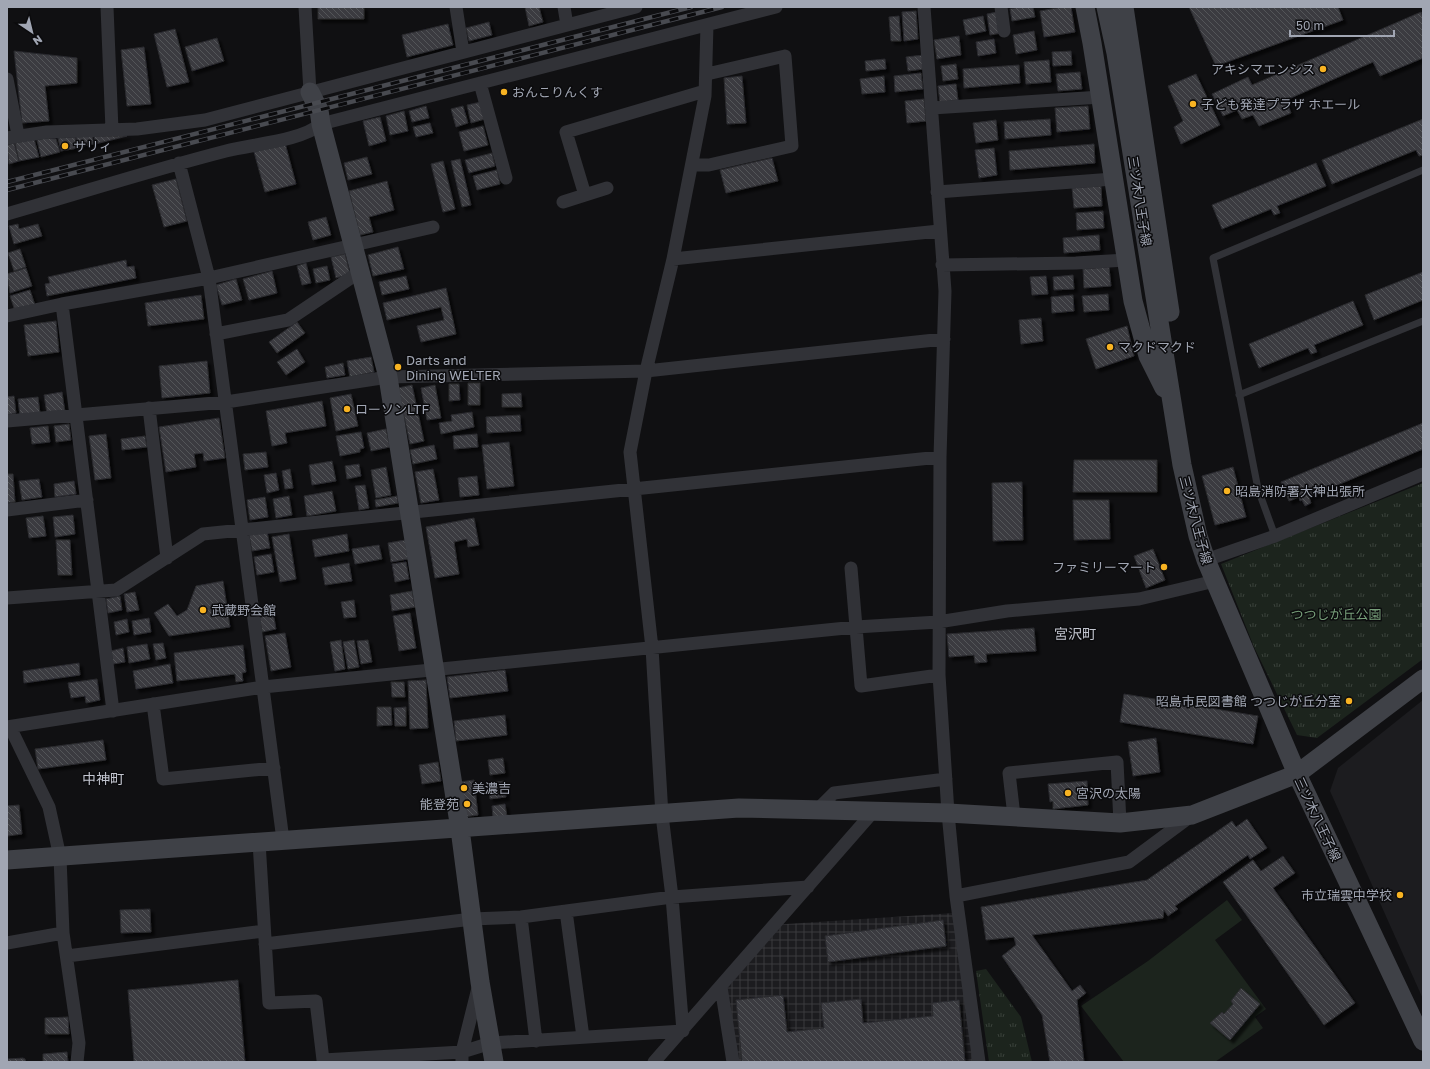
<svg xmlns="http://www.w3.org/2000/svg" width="1430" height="1069" font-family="'Golos Text','Noto Sans JP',sans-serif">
  <defs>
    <pattern id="industrial-grid" width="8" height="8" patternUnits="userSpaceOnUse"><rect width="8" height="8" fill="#1c1c1f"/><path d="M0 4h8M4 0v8" fill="none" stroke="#3a3a3d"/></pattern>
    <pattern id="park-tufts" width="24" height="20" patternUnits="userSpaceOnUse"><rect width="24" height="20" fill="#1c241d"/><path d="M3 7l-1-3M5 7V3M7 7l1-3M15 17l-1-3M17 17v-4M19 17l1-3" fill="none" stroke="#3a413b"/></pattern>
    <pattern id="building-back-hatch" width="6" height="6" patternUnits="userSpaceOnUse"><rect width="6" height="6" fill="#3a3b3f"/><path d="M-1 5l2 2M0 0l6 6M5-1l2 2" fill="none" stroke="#535458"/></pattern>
    <filter id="shadow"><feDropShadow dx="3.5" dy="3.5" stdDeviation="1" flood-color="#0009"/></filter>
  </defs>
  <rect width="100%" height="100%" fill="#101012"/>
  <path fill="#1c1c1f" d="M1423,700v299l-93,-208 8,-23z"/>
  <path fill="url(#industrial-grid)" d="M954,913l19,149h-237l-13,-84 48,-53z"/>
  <path fill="url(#park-tufts)" d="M1423,483v176l-106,79 -20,-3 -43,-88 -33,-83z
    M986,969l35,48 11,45h-43l-13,-91z"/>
  <path fill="#1c241d" d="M1227,900l15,20 -27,20 51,69 -11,8 8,11 -48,34h-91l-43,-56 67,-45z"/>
  <path fill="url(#building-back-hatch)" stroke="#2a2a2e" filter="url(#shadow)" d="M318,7h46v12h-46z
    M525,7h14l4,15 -14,4z
    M1019,7h14l2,10 -23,4 -2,-12z
    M1063,7h8l4,25 -31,5 -4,-26z
    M1189,7h149l5,13 -127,46z
    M916,11l2,28 -14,2 -2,-29z
    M997,12l4,21 -11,2 -3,-21z
    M1421,12l2,5v41l-43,18 -7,-14 -87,38 5,13 -32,13 -6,-11 -11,4 -5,-9 -14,6 -11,-22 36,-17 4,8z
    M899,16l2,25h-10l-2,-24z
    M983,16l3,15 -20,4 -3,-15z
    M489,22l3,13 -23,6 -3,-13z
    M448,24l5,21 -46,12 -5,-22z
    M175,29l14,53 -22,5 -13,-53z
    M1034,31l3,19 -21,4 -3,-19z
    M959,36l2,19 -24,4 -3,-19z
    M217,38l7,23 -32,10 -7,-24z
    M994,39l2,14 -18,3 -2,-14z
    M144,47l7,57 -24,2 -6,-56z
    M14,51l63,7v25l-32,3 4,35 -27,2z
    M1071,51l1,14 -19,1 -1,-14z
    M923,55l1,14 -16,2 -2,-14z
    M885,59l1,10 -20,2 -1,-10z
    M1049,60l2,22 -25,2 -2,-22z
    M956,64l2,15 -15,2 -2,-15z
    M1019,65l1,18 -56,5 -1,-19z
    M1080,72l2,17 -24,2 -2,-17z
    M921,73l2,16 -28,3 -1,-16z
    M1196,74l24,51 -39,19 -7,-17 9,-6 -15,-35z
    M742,76l4,47 -19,1 -3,-46z
    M884,76l1,16 -23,2 -2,-15z
    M956,84l2,16 -18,2 -2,-16z
    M924,99l2,22 -19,2 -2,-22z
    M481,102l4,17 -14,4 -4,-18z
    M426,106l3,12 -17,4 -3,-11z
    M463,106l5,17 -12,4 -5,-18z
    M1088,106l2,23 -33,3 -2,-24z
    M404,111l4,20 -18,4 -4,-19z
    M380,117l6,24 -17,5 -6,-25z
    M1050,119l1,16 -46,4 -1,-17z
    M1423,119v36l-4,1 -3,-6 -84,34 -10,-24z
    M996,120l2,20 -22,3 -3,-20z
    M430,123l3,10 -17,4 -3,-10z
    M483,126l5,19 -24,6 -5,-19z
    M92,136l2,8 -16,3 -2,-10z
    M94,136h33l-32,8z
    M75,137l3,11 -17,3 -3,-13z
    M47,138l9,1 4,13 -19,5 -4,-17z
    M34,139l5,18 -20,4 -4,-18z
    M14,143l5,18 -10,3 -2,-19z
    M285,143l11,41 -31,8 -11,-40z
    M1094,144l1,19 -85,7 -1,-19z
    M994,148l3,27 -18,3 -4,-28z
    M492,153l3,13 -26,7 -4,-13z
    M367,157l5,17 -24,6 -4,-17z
    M772,158l6,23 -52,12 -6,-23z
    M460,159l11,46 -9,2 -11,-46z
    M443,161l12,48 -12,3 -12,-48z
    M1316,163l10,23 -49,20 3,7 -6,2 -3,-6 -49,20 -10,-24z
    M497,170l3,14 -23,6 -4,-14z
    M176,179l11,42 -23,6 -12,-42z
    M387,181l7,29 -25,7 4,15 -13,3 -11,-44z
    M1101,186l1,20 -28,2 -2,-20z
    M1103,211l1,17 -27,2 -1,-17z
    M326,217l5,18 -18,5 -5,-18z
    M18,224l1,5 19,-5 4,12 -28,8 -5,-18z
    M1099,235l1,15 -36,3 -1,-15z
    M398,247l6,22 -31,7 -5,-21z
    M20,249l6,18 -12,4 -6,-18z
    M345,254l5,20 -14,4 -5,-21z
    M126,260l1,7 7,-1 2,12 -89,18 -2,-12 5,-1 -2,-6z
    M306,263l5,20 -9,2 -5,-19z
    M327,266l3,14 -14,3 -3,-14z
    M1109,267l2,19 -27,2 -1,-19z
    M26,268l6,18 -22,7 -3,-19z
    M272,271l5,22 -28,7 -6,-21z
    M1423,272v28l-49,20 -9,-25z
    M1073,275l1,14 -20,1 -1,-13z
    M406,276l3,13 -27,6 -3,-13z
    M1046,276l2,18 -16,1 -2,-18z
    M236,279l6,21 -20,5 -6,-20z
    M446,288l10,46 -35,8 -4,-16 27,-6 -3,-13 -54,13 -4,-17z
    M30,290l5,15 -20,6 -5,-15z
    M1108,294l1,16 -25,2 -2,-16z
    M201,295l3,24 -56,7 -3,-23z
    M1073,295l1,16 -22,2 -1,-16z
    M1353,301l10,24 -49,20 3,7 -6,2 -3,-6 -49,20 -10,-24z
    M1041,318l2,23 -22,3 -2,-24z
    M56,321l3,31 -31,4 -4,-31z
    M297,322l8,11 -28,20 -8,-11z
    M1127,326l7,30 -38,13 -10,-30z
    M297,349l8,13 -19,13 -9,-13z
    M371,357l3,15 -24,5 -3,-16z
    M207,361l3,32 -48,5 -3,-32z
    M343,363l2,12 -18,3 -2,-11z
    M468,383h12v22h-12z
    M449,384h10l1,16 -11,1z
    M412,385l12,56 -14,3 -12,-56z
    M435,385l6,33 -14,2 -6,-32z
    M62,392l3,20 -18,2 -3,-19z
    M521,393l1,14h-20v-13z
    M351,394l7,32 -22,5 -6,-33z
    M14,396l2,17 -9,2v-18z
    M38,397l2,16 -20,3 -2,-17z
    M322,401l4,25 -41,7 2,10 -15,3 -6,-35z
    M472,412l2,15 -33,7 -2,-11 13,-2 -1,-6z
    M520,415l1,16 -34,2 -1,-16z
    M219,418l6,40 -21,3 -1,-8 -9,1 2,13 -30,5 -7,-45z
    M1423,423v26l-114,48 2,6 -6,3 -3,-6 -2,1 -1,-4 -10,4 -8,-19z
    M69,424l2,16 -15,2 -2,-16z
    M48,426l2,16 -18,2 -2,-16z
    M386,429l4,18 -19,4 -4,-18z
    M361,432l3,16 -4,1v3l-20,4 -4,-20z
    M106,434l5,44 -16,2 -6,-44z
    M477,434l1,13 -24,2 -1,-13z
    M145,436l2,11 -25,3 -1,-11z
    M509,442l5,44 -27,3 -5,-44z
    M434,445l3,14 -24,5 -3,-14z
    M266,452l2,15 -23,3 -2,-16z
    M1074,460h83v32h-84z
    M332,461l4,20 -24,4 -3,-20z
    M359,464l2,12 -14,3 -2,-13z
    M386,467l5,28 -15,3 -5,-28z
    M1233,467l13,50 -31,8 -13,-49z
    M290,469l3,19 -8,1 -3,-18z
    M433,469l6,31 -18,3 -6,-31z
    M276,473l3,17 -12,3 -3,-18z
    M7,474h6l2,28 -8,1z
    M477,476l2,19 -19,2 -2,-19z
    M39,479l3,18 -20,3 -3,-19z
    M74,481l2,13 -21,3 -1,-13z
    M1022,482l1,58 -30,1 -1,-58z
    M365,485l4,23 -10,2 -4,-24z
    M332,491l4,20 -29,5 -3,-20z
    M289,496l3,19 -16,3 -3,-19z
    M397,496l1,7 -22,4 -1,-7z
    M265,497l3,20 -18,3 -3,-20z
    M1073,500h36l1,39 -36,1z
    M73,515l2,19 -20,3 -2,-20z
    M43,516l3,20 -17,2 -3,-20z
    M474,518l5,27 -11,2 -1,-8 -13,3 5,32 -24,4 -9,-51z
    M267,531l3,17 -18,3 -3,-17z
    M289,534l7,45 -16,3 -8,-45z
    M347,534l2,17 -34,6 -3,-17z
    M56,540h14l2,35h-14z
    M405,540l3,19 -17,3 -3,-19z
    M379,545l3,14 -27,5 -3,-15z
    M1153,549l12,31 -19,8 -12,-32z
    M271,554l3,18 -17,3 -3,-18z
    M406,562l3,17 -14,3 -3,-18z
    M349,563l3,18 -27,4 -3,-17z
    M223,581l7,46 -61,9 -15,-23 14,-9 9,12 10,-6 9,-24z
    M412,591l3,16 -23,4 -2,-16z
    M135,592l4,18 -12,2 -3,-18z
    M120,596l2,14 -14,3 -2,-14z
    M354,600l2,17 -12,1 -3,-16z
    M273,612l3,17 -14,3 -3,-17z
    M410,613l6,35 -17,3 -6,-35z
    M149,618l2,14 -17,3 -2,-14z
    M127,619l2,13 -13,3 -2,-13z
    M1034,628l2,23 -50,3 1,8 -12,1 -1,-8 -25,2 -2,-23z
    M285,633l6,34 -20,4 -6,-35z
    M341,640l4,29 -10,2 -5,-29z
    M354,640l5,27 -11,2 -5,-27z
    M368,640l4,22 -11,2 -4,-23z
    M163,643l3,15 -10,2 -3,-16z
    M147,644l3,15 -21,4 -2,-16z
    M243,645l3,27 -4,1 1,8 -7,1 -1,-8 -58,7 -3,-28z
    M123,648l2,14 -12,2 -2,-13z
    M79,663l1,12 -56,8 -1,-12z
    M170,664l3,19 -37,6 -3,-18z
    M505,670l3,21 -58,7 -3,-21z
    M97,679l3,21 -14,3 -1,-7 -14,2 -3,-15z
    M426,680l2,48 -18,1 -2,-48z
    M391,682h13l1,15h-13z
    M1124,694l134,22 -5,28 -133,-22z
    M377,707h14l1,18 -15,1z
    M406,707v19h-11l-1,-18z
    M505,715l2,20 -51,6 -2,-20z
    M1156,738l4,34 -27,4 -5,-34z
    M103,740l3,20 -68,9 -3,-20z
    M503,758l2,15 -15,2 -2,-15z
    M438,762l3,19 -19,3 -3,-19z
    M474,780l4,35 -15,2 -4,-35z
    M504,781l2,16 -16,2 -2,-16z
    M1087,781l1,24 -35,4v-8l-3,1 -2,-18z
    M505,804l2,13 -14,1 -1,-12z
    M19,805l3,29 -15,2v-30z
    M1247,819l20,29 -17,11 -2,-4 -73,51 3,3 -10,7 -4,-6 -1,8 -131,17 40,56 8,-6 6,8 -9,7 7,62h-34l-8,-47 -40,-59 14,-11 -2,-8 -28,3 -5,-33 166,-27 85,-59 4,6z
    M1283,856l12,17 -22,15 82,115 -31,22 -101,-143 30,-22 8,11z
    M150,909l1,23 -30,1 -1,-23z
    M943,920l3,26 -118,16 -3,-26z
    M238,980l7,82h-111l-6,-72z
    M1241,988l19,16 -30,36 -20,-17 12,-11 2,2 9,-10 -2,-3z
    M783,995l4,37 37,-4 -3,-25 40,-4 2,24 70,-7 -1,-13 27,-3 6,62h-223l-6,-62z
    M68,1017l1,17h-24v-16z
    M67,1052l1,10h-25v-8z
    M23,1058l2,1 1,3h-19v-3z"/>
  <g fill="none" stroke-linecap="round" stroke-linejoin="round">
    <path stroke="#313237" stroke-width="7" d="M1239,395l184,-74
      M1275,536l-17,-47 -45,-231 210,-88"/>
    <path stroke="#313237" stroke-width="13" d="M107,7l5,123
      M305,7l5,85
      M456,7l7,45
      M564,7l3,18
      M924,7l21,284 -5,166 -1,218 9,138 8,83 23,166
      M1001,7l3,24
      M7,79l11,56
      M480,83l26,95
      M932,108l169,-11
      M7,138l40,-6 90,-3 68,-9 431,-113
      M179,163l30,115 74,562
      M692,165h17l83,-19 -7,-90 -78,18
      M937,192l176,-13
      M585,195l-19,-63 139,-41
      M563,202l44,-14
      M7,214c73,-21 145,-44 219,-63 27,-7 75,-10 95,-27l455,-117
      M673,259l266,-28
      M942,265l134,-2 50,-3
      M62,304l51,407
      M7,316l55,-12 147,-26 224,-51
      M216,334l72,-14 73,-49
      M149,408l18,150
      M7,421l219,-19 162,-25 258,-6 298,-32
      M7,510l80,-10
      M1206,560l69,-24 148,-62
      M851,568l10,118 78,-11
      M7,598l109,-8 87,-56 737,-77
      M153,704l10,75 111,-11
      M7,727l256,-40 593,-60 82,-5 69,-11 132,-12 76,-18
      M10,727l39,80 11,50 3,76 16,110 -2,19
      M817,810l17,-17 112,-14
      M1014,816l-5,-43 108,-11 3,61
      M259,842l10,161 47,-2 7,59 139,-8 29,-9 192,-12 -11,-134 -10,-82 -10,-167 -22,-196 16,-81 27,-112 32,-163 2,-71
      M956,896l173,-34 62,-46
      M566,911l17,126
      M521,917l15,124
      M7,943l56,-10
      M265,944l207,-25 49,-2 151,-20 136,-10
      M67,956l197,-25
      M721,987l12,75
      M462,1062v-10l16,-64
      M654,1062l219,-250"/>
    <path stroke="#3f4147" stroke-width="19" d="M1085,7l7,36 41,258 15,55 16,32
      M1106,7l10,46 66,412 16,71 8,24 91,214 126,267
      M1124,7l46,305
      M310,92l9,18 2,14 67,253 72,452 20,153 14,80
      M7,860l732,-52 209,5 172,10 72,-8 105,-41 126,-95"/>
    <defs>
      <path id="rail" d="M7,182l684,-175
        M7,190l715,-183"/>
    </defs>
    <use href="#rail" stroke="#484a50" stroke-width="4.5"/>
    <use href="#rail" stroke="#0b0b0d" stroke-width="3" stroke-dasharray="9" stroke-linecap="butt"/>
  </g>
  <g fill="#f8b322" stroke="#0b0b0d" stroke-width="1.5">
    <circle cx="1323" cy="69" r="4"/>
    <circle cx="504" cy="92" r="4"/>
    <circle cx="1193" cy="104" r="4"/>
    <circle cx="65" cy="146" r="4"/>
    <circle cx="1110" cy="347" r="4"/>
    <circle cx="398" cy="367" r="4"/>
    <circle cx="347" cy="409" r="4"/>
    <circle cx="1227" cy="491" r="4"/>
    <circle cx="1164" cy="567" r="4"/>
    <circle cx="203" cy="610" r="4"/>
    <circle cx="1349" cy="701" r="4"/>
    <circle cx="464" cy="788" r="4"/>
    <circle cx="1068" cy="793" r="4"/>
    <circle cx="467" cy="804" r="4"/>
    <circle cx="1400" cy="895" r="4"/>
  </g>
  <g text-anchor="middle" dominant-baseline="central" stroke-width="3" stroke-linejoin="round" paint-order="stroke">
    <g font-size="13" fill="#a1a6b3" stroke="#0b0b0d" text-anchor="start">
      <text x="1315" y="69" text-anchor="end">アキシマエンシス</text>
      <text x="512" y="92">おんこりんくす</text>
      <text x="1201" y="104">子ども発達プラザ ホエール</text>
      <text x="73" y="146">サリィ</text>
      <text x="1118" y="347">マクドマクド</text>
      <text x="406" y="360">Darts and<tspan x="406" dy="15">Dining WELTER</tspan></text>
      <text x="355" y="409">ローソンLTF</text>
      <text x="1235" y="491">昭島消防署大神出張所</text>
      <text x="1156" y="567" text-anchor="end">ファミリーマート</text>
      <text x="211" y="610">武蔵野会館</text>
      <text x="1341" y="701" text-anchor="end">昭島市民図書館 つつじが丘分室</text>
      <text x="472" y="788">美濃吉</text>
      <text x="1076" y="793">宮沢の太陽</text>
      <text x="459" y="804" text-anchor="end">能登苑</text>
      <text x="1392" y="895" text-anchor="end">市立瑞雲中学校</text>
    </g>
    <g font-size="13" fill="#a1a6b3" stroke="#0b0b0d">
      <text transform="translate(1140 201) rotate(81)">三ツ木八王子線</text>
      <text transform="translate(1196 520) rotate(75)">三ツ木八王子線</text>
      <text transform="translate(1318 819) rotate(65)">三ツ木八王子線</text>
    </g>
    <g font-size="13" fill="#779f7a" stroke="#0b0b0d">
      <text x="1336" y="614">つつじが丘公園</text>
    </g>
    <g font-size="14" fill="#c2c5cf" stroke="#0b0b0d">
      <text x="1075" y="633">宮沢町</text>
      <text x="103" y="778">中神町</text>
    </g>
  </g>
  <rect width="1430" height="1069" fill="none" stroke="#a1a6b3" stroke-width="16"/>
  <g transform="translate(32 32) rotate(145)" stroke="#0b0b0d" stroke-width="3" paint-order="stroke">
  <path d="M0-3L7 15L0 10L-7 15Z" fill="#a1a6b3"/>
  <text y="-6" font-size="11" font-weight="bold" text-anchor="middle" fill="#a1a6b3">N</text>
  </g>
  <path d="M1290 30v6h104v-6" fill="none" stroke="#a1a6b3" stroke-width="2"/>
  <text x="1296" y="30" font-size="12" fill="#a1a6b3" stroke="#0b0b0d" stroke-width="3" paint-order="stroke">50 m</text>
</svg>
